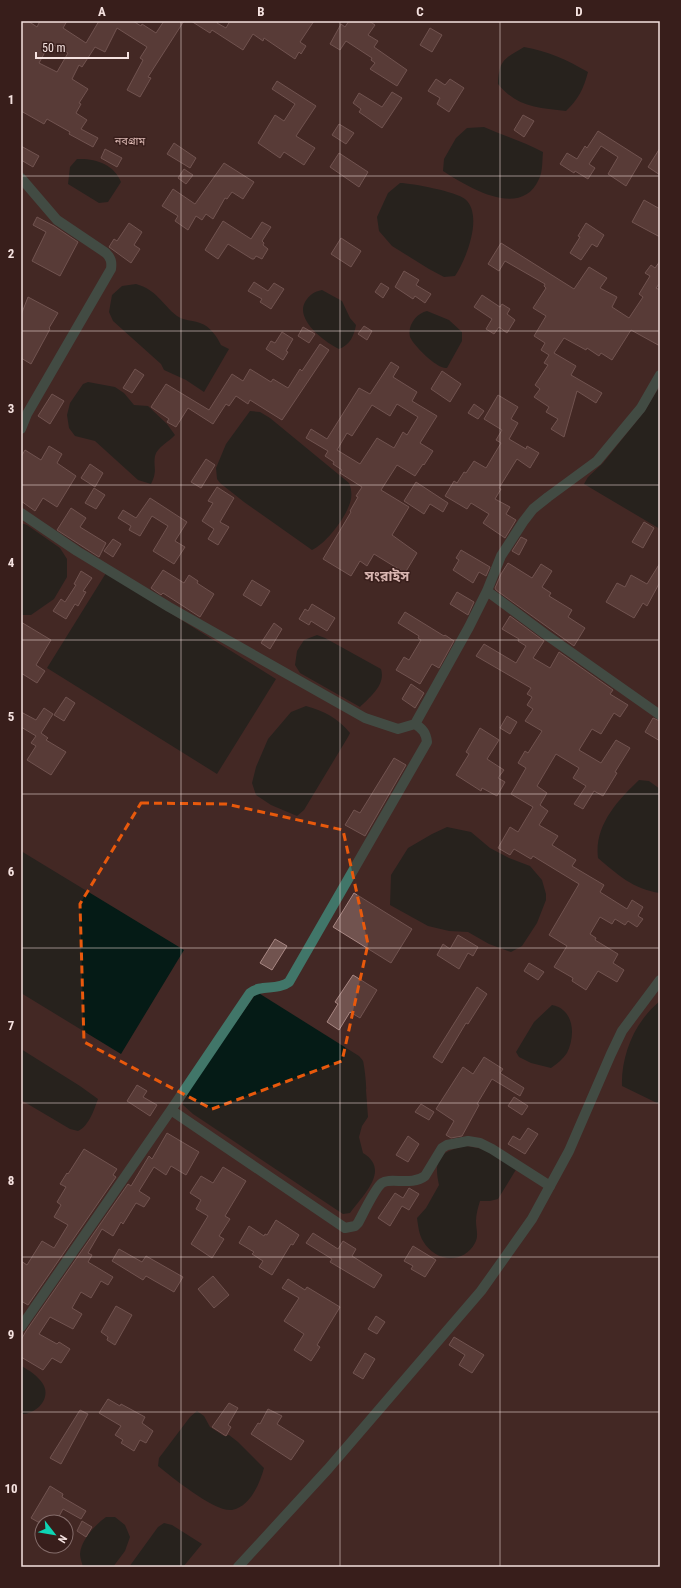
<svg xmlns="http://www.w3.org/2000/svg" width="681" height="1588" font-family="'Roboto Condensed','Noto Sans Bengali',sans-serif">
  <rect width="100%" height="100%" fill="#432825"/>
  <path fill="#051b16" d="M524,47c24,4 43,13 64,25 -4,16 -10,28 -22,39 -29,-3 -49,-4 -68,-27 1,-24 6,-25 26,-37z
    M484,127c20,9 40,15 59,25 -1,9 0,19 -4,27 -18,41 -71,8 -96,-8l1,-12 12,-21 11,-10z
    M77,159c18,-1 37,5 44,23l-13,20 -9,1 -31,-19 2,-17z
    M400,183c12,0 57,9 65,16 19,16 1,61 -10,77l-11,1 -15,-8 -37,-23 -13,-15 -2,-14 11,-24z
    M136,284c21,6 25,19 41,32 7,5 15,4 23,7 10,3 17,14 21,22l8,4 -25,43 -18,-12 -22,-10 -3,-6 -48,-43 -4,-9 3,-17 10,-9z
    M322,290l20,11 8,17 6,7c-2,11 -6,20 -17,24 -14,-7 -44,-29 -34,-47 5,-8 9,-10 17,-12z
    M427,311l22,9 13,12v9l-15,27c-9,2 -34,-23 -37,-31 -3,-12 7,-24 17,-26z
    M88,382l27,5 9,6 10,12 14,1 19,18 8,11c-6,7 -18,12 -20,21 -2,11 3,14 -4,28l-13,-4 -43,-39 -20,-5 -6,-8 -2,-13 3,-12 13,-19z
    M660,386v143l-76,-45 4,-7 15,-14 41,-51z
    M250,411l10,1 10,6 79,65c2,5 3,10 2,16 -3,16 -24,44 -39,51l-68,-48 -24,-19 -3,-4 -1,-11 10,-24z
    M21,523l6,2 33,23 7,11v18l-13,22 -23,16h-10z
    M106,573l170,106 -59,95 -170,-106z
    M317,635l8,3 56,31c5,16 -11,28 -21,38l-60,-34 -5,-8 2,-14 7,-11z
    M306,706c18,5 32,12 44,27l-2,4 -44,73 -7,6 -26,-11 -15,-10 -4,-12 4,-16 12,-28 23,-27z
    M639,780l10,1 11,8v104c-27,-4 -42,-18 -62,-35 -4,-32 19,-57 41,-78z
    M447,827l24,5 19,16 19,10 21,8 12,14 4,14v6l-9,23 -15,23 -11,6 -22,-8 -21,-12 -19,-1 -21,-5 -38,-21 1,-30 17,-27 24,-14z
    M21,851l163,99 -63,104 -100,-61z
    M257,992l102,64c1,1 3,3 4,5 1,2 4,26 3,29l2,27 -6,9 -3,11 4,16c28,17 0,42 -13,60l-7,1 -150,-100 -10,-9v-3l15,-26z
    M660,1001v103h-1l-37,-18c-1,-22 7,-49 21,-67 5,-7 11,-13 17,-18z
    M552,1005c22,4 24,30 15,48 -4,6 -10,11 -16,15l-20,-5 -12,-6 -3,-5 18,-30z
    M21,1049l59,37 18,13c-4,11 -9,27 -20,32l-8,-2 -49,-29z
    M466,1146l17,3 34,19 -19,31 -8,2h-10c-2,7 -4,13 -4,20 0,8 3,15 -1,22 -12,22 -40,19 -52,-2 -4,-6 -5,-16 -6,-23l9,-10 13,-23c-6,-26 1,-34 27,-39z
    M21,1366c8,4 17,10 22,18 9,15 -8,31 -22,30z
    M197,1411l7,5 6,11 14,9 5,-1 9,7 26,26c-4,15 -14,39 -32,42 -18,2 -60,-33 -74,-44l1,-8 31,-41z
    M106,1517h9l10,8 5,12 -5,14 -12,16h-30c-1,-4 -3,-9 -3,-13 1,-14 15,-29 26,-37z
    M164,1523l8,2 30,19 -19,23h-54l29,-40z"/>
  <path fill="#71534f" stroke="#a88783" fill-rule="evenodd" d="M21,21h7l9,6 3,-6h27l-4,7 23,15 13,-22h34l8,5 1,-2 14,9 8,-12h20l-36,56 3,1 -11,19 -13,-7 16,-30 -3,-2 7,-11 -30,-19 -12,24 -10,-5 -13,20 -3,-2 -7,14 16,10 -9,14 2,1 -5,9 11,7 -6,9 17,9 -5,9 -24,-13 1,-2 -23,-13 -3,5 -23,-13zM50,43l18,10 -11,19 -18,-9z
    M191,21h27l-1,2 9,5 4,-7h84l-14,21 6,4 -5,8 -2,-2 -4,7 -31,-21 -1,3 -10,-7 -10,16 -31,-20 -2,3z
    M349,21h20l6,4 -7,10 10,6 -4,6 33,23 -10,16 -27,-17 5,-6 -4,-3 1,-2 -26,-17 -6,9 -10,-6 11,-20 4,3z
    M430,28l12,7 -10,17 -12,-7z
    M436,79l9,6 5,-6 14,9 -15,24 -12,-8 3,-6 -12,-7z
    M277,81l39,25 -20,30 19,12 -11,17 -20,-13 -4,6 -22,-15 17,-28 9,6 11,-17 -23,-15z
    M392,92l10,6 -20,30 -23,-16 2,-3 -8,-6 6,-10 23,14z
    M523,115l11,6 -10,16 -10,-7z
    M339,124l15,9 -8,11 -14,-9z
    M598,131l44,28 -16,27 -18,-12 10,-17 -17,-11 -12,18 6,4 -7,11 -13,-8 -1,2 -14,-9 7,-11 10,6 8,-13 2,2z
    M174,143l22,15 -6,10 -23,-14z
    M21,146l18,10 -6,11 -12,-7z
    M660,148v27l-12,-8z
    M105,149l17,9 -5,9 -16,-9z
    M339,153l29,19 -9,15 -29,-20z
    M224,163l30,19 -11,17 -11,-7 -5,7 -2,-1 -12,21 -7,-5 -4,6 -6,-4 -8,14 -13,-9 3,-5 -16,-10 11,-17 22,15z
    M184,169l9,6 -7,9 -8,-6z
    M644,200l16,9v28l-28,-15z
    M37,217l17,9 24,16 -18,34 -28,-15 14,-29 -13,-7z
    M223,221l28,18 11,-17 9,5 -9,14 2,2 -1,2 5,4 -6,10 -6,-3 -2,3h-2l-24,-15 -10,15 -13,-9z
    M129,223l13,9 -8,13 6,4 -9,14 -22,-16 5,-8 3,2z
    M586,223l18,12 -7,12 -5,-3 -11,16 -11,-7 10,-16 -2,-1z
    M341,238l20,13 -10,16 -20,-13z
    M501,243l73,46 15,-22 18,11 -7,10 17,9 -5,10 17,11 14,-21 -4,-3 11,-18 -5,-3 6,-8 4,3 5,-7v22l-4,5 4,2v56l-29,-16 -19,30 -11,-7 -2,3 -12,-8 -1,2 -22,-12 -10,15 22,13 -5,9 31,18 -6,10 -19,-12 -13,46 -13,-8 7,-10 -12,-7 3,-5 -15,-10 6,-8 -5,-4 13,-20 -4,-2 5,-8 -8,-5 4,-7 -11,-7 12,-20 -13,-8 13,-20 -2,-2 1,-2 -40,-23 -6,10 -11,-7z
    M404,271l15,9 -3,5 15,9 -6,9 -10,-7 -2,3 -18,-12z
    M254,282l14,9 6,-8 10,6 -13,20 -11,-7 2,-3 -14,-8z
    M381,283l8,5 -6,10 -8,-6z
    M482,295l18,12 2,-3 8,5 -3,5 8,6 -8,13 -8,-6 -5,7 -8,-5 6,-10 -18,-12z
    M28,297l30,16 -9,15 1,1 -19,35 -10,-6v-43z
    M364,326l8,5 -5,9 -9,-6z
    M303,327l12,7 -6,9 -11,-7z
    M282,332l11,7 -7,12 2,1 -5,8 -17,-11 5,-8 4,2z
    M320,344l9,6 -47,70 -32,-20 -2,4 -12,-8 -7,10 -3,-2 -13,20 -25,-16 -12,19 -9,-5 2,-3 -18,-12 15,-23 43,26 23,-36 11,7 7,-12 21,13 2,-3 15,9 12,-19 2,2z
    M391,362l8,5 -6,10 24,15 -5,9 25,15 -17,27 13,8 -9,14 -1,-1 -8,12 -18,-11 -16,25 28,17 -17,28 25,18 -12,20 -31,-19 -7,12 -7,-5 -9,15 -28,-17 28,-47 -1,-1 8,-14 -2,-1 6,-9 -22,-14 2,-3 -9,-6 1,-2 -9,-6 3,-5 -22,-13 5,-9 16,10 32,-51 11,6zM397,404l21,13 -11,18 -4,-3 -9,16 -17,-10 -17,26 -23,-14 10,-17 5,3 20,-31 18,11z
    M135,369l9,6 -12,18 -9,-5z
    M442,371l19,13 -11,18 -19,-13z
    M52,394l12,7 -14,23 -12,-8z
    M498,395l20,12 -7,12 7,4 -9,16 17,10 1,-3 12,7 -9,15 -13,-9 -18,29 2,1 -6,10 15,8 -4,7 10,6 -11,18 -22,-15 6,-9 -18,-11 -4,6 -22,-13 9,-15 3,2 7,-11 2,1 8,-12 12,7 15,-25 -5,-3 6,-10 -18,-11z
    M474,404l10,7 -6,8 -10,-6z
    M49,446l13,8 -5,9 19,13 -19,31 -14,-9 -8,13 -14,-10v-44l4,-7 16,10z
    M206,459l9,6 -14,23 -10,-6z
    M90,464l13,9 -8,14 -14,-9z
    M416,482l32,21 -5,9 -13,-8 -6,10 -20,-13z
    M217,487l17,11 -14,24 9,5 -11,18 -10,-6 6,-10 -12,-8 11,-18 -5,-2z
    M94,488l11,7 -9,14 -11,-6z
    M150,498l37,24 -12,19 10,6 -11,17 -21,-13 15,-25 -16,-10 -12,20 -11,-6 2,-4 -13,-8 5,-8 13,8z
    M71,508l15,10 -6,9 26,16 -7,14 -42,-27z
    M644,522l10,6 -11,20 -11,-6z
    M521,537l6,3 -8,15 -7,-4z
    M113,539l8,5 -8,13 -9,-6z
    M461,550l29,17 -4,9 -7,-4 -6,11 -20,-13 6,-10 -3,-2z
    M508,563l24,15 9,-14 11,7 -10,16 9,6 -2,3 23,14 -4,7 17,11 -11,18 -78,-56 -1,-2 6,-14z
    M660,563v19l-13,24 -4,-3 -9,15 -28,-16 11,-19 8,4 6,-12 16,9z
    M163,570l21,13 5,-8 9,6 -1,2 17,11 -14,23 -37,-24 -2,2 -10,-7z
    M81,571l11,7 -9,13 3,1 -8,14 -3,-2 -9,15 -13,-8 8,-12 4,3 11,-17 -2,-1z
    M252,580l18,11 -9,15 -18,-11z
    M457,592l17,10 -6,13 -18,-11z
    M312,604l23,14 -8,13 -16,-10 -2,4 -10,-6 6,-10 3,2z
    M405,612l39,24 1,-1 9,6 -15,27 -7,-4 -12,20 -24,-14 8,-13 5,3 12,-20 -3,-2 1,-2 -21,-13z
    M510,616l34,25 -11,17 17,10 9,-16 54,38 -3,4 18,11 -8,12 -6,-4 -13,21 -9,-5 -13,21 22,13 15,-23 14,8 -15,24 2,1 -14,23 -9,-5 -11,18 -9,-5 12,-18 -13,-8 6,-10 -23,-14 -19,32 10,7 -7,12 8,6 -9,14 19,11 -6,9 24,15 -4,6 32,19 -4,7 27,17 5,-9 11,7 -5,9 5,3 -6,8 -9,-6 -3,4 -10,-6 -3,5 -12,-7 -10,17 6,4 -1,2 23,14 -5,9 11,7 -7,12 -19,-11 -12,19 -14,-9 1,-3 -19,-11 13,-21 -18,-11 30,-51 -46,-28 -2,3 -17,-10 -4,6 -12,-7 12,-21 8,5 15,-25 -22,-13 15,-26 -8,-5 7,-12 3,2 14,-22 -17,-10 8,-12 -6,-4 5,-8 -5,-3 4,-6 -55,-32 8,-12 32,19 10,-17 -8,-5 1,-2 -17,-10z
    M21,622l30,18 -15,25 9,6 -8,12 -16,-10z
    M274,623l8,6 -12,20 -9,-6z
    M411,684l13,9 -9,15 -13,-9z
    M66,697l9,6 -11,18 -10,-6z
    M44,708l9,6 -12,19 7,5 -2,2 20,12 -15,23 -24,-15 9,-14 -5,-3 5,-7 -15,-9v-15l15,8z
    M507,716l10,6 -7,12 -10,-6z
    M653,718l7,3v20l-15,-9z
    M480,728l19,12 -12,19 17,11 -6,8 7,4 -8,14 -15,-8 -1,3 -25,-16 13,-21 -3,-2z
    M394,758l12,7 -41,71 -20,-11 9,-15 6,3z
    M354,893l58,36 -21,34 -58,-36z
    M458,935l20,12 -5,9 -5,-3 -9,16 -22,-14 6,-11 7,5z
    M275,939l12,7 -15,24 -12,-7z
    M529,963l15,9 -6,8 -14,-9z
    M353,975l24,15 -17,28 -10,-6 -11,18 -12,-8 11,-18 -3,-2z
    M477,987l10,7 -19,30 -2,-1 -24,40 -9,-6z
    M484,1057l19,12 -3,4 24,15 -4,8 -28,-17 -15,25 2,1 -17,31 -11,2 -5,-3 8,-14 -18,-12 27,-42 10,7z
    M137,1085l10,6 -4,6 14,8 -7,11 -23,-15z
    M514,1097l14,9 -6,9 -14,-9z
    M421,1104l13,8 -5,8 -14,-8z
    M528,1128l10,6 -13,20 -17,-10 5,-8 7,4z
    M167,1133l32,19 -13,23 -15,-9 -5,9 -12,-8 -15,24 11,7 -6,9 -8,-4 -13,21 -2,-2 -8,14 -11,-7 -14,24 4,2 -4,7 25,15 -5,8 -7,-4 -10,17 -10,-6 -9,16 10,6 -9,15 -23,-12 -11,17 18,10 2,-2 11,7 -9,14 -9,-5 -9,12 -22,-13v-17l5,-9 102,-147 3,2 18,-30 3,3z
    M408,1136l11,8 -11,18 -12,-7z
    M84,1149l33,20 -4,6 3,2 -88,128 -7,-4v-40l6,4 15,-24 12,7 14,-23 -14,-8 7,-12 -4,-3 9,-15 -6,-3 7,-11 1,1z
    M223,1167l23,14 -21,35 5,3 -11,17 5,3 -12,19 -21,-14 17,-28 -12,-7 5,-9 -11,-7 11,-17 12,7z
    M409,1188l10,6 -10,16 -7,-4 -12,20 -12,-8 17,-25 8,5z
    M276,1220l23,15 -6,10 -2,-1 -19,31 -13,-8 4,-6 -11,-7 2,-2 -15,-9 10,-17 15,10 1,-2 2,1z
    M313,1233l25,16 5,-8 13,8 -4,7 30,19 -8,13 -44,-26 2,-3 -26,-16z
    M413,1246l23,14 -11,17 -14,-8 2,-3 -9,-5z
    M119,1249l23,13 4,-6 37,21 -9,15 -28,-16 -3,4 -31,-19z
    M213,1276l16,19 -15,13 -16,-19z
    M288,1279l17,11 2,-3 33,20 -23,38 3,2 -9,14 -17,-11 10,-16 -20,-13 15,-23 -17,-10z
    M116,1306l16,9 -17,30 -8,-5 1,-3 -7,-5z
    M376,1316l9,6 -8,12 -9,-5z
    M454,1337l30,18 -12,18 -13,-8 6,-10 -16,-10z
    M365,1353l10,6 -12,20 -10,-6z
    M108,1399l12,7 1,-2 24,13 -3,6 11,8 -7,12 -6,-3 -6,11 -13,-8 2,-3 -8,-5 6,-9 -22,-13z
    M229,1403l9,5 -10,17 3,2 -5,9 -14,-9z
    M268,1409l14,7 -5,8 27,17 -13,19 -40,-26 7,-11 2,1z
    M80,1410l8,4 -27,50 -11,-6z
    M50,1486l13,8 -1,3 24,14 -5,8 -18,-10 -7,13h-18l-7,-4z
    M82,1521l10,6 -6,10 -9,-6z"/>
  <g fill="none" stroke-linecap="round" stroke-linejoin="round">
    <path stroke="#417669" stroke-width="10" d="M21,178l36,42 49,33c5,5 6,9 5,16l-84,145 -6,15
      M21,513l56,38 92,56 196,111 33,11 17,-5c8,5 11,9 12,18l-138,240c-12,9 -28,2 -39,11l-79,117 174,118 10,-2 3,-3c5,-9 17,-35 24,-40 8,-6 30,3 43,-7l17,-28 5,-3 21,-4 12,2 12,6 58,37
      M487,591l58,43 115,81
      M415,724l54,-97 18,-36 14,-35 22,-34 10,-13 15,-12 49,-36 44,-53 19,-33
      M21,1327l150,-217"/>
    <path stroke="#417669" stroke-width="10" d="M238,1567l90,-98 153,-178 51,-72 37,-68 42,-97 11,-23 38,-51"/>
  </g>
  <path d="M0 0H681V1588H0ZM141,803l85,1 117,26 25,114 -26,117 -130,48 -128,-67 -4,-138z" fill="#432825" fill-opacity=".55" fill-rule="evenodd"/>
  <path fill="none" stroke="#e8590c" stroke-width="3" stroke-dasharray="8 5" stroke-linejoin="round" d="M141,803l85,1 117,26 25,114 -26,117 -130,48 -128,-67 -4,-138z"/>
  <path fill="none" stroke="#f5e2e0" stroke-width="1" stroke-opacity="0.55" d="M181,21v1546M340,21v1546M500,21v1546M21,176h639M21,331h639M21,485h639M21,640h639M21,794h639M21,948h639M21,1103h639M21,1257h639M21,1412h639"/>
  <g text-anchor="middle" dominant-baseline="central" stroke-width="3" stroke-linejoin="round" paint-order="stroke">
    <g font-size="11" fill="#d9b6b1" stroke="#381e1b">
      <text x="130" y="141">নবগ্ৰাম</text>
    </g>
    <g font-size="14" font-weight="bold" fill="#d9b6b1" stroke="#381e1b">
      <text x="387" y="576">সংরাইস</text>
    </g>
  </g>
  <rect width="681" height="1588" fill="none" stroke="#381e1b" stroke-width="44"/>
  <g transform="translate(54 1534) rotate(121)"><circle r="19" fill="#381e1b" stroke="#846c6a"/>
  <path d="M0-3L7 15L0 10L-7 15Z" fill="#0ed5b4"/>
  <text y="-6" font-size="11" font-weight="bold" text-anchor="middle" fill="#f5e2e0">N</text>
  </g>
  <path d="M36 52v6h92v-6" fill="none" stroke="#f5e2e0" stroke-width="2"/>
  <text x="42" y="52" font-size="12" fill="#f5e2e0" stroke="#381e1b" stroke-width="3" paint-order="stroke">50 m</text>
  <rect x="22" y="22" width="637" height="1544" fill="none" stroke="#f5e2e0" stroke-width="1.5"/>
  <g font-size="13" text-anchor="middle" font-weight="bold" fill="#f5e2e0">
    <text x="102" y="16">A</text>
    <text x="261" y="16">B</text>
    <text x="420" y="16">C</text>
    <text x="579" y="16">D</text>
    <text x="11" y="104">1</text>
    <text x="11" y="258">2</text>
    <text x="11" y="413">3</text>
    <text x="11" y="567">4</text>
    <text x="11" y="721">5</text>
    <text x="11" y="876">6</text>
    <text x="11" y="1030">7</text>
    <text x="11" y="1185">8</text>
    <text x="11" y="1339">9</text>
    <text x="11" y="1493">10</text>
  </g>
</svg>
